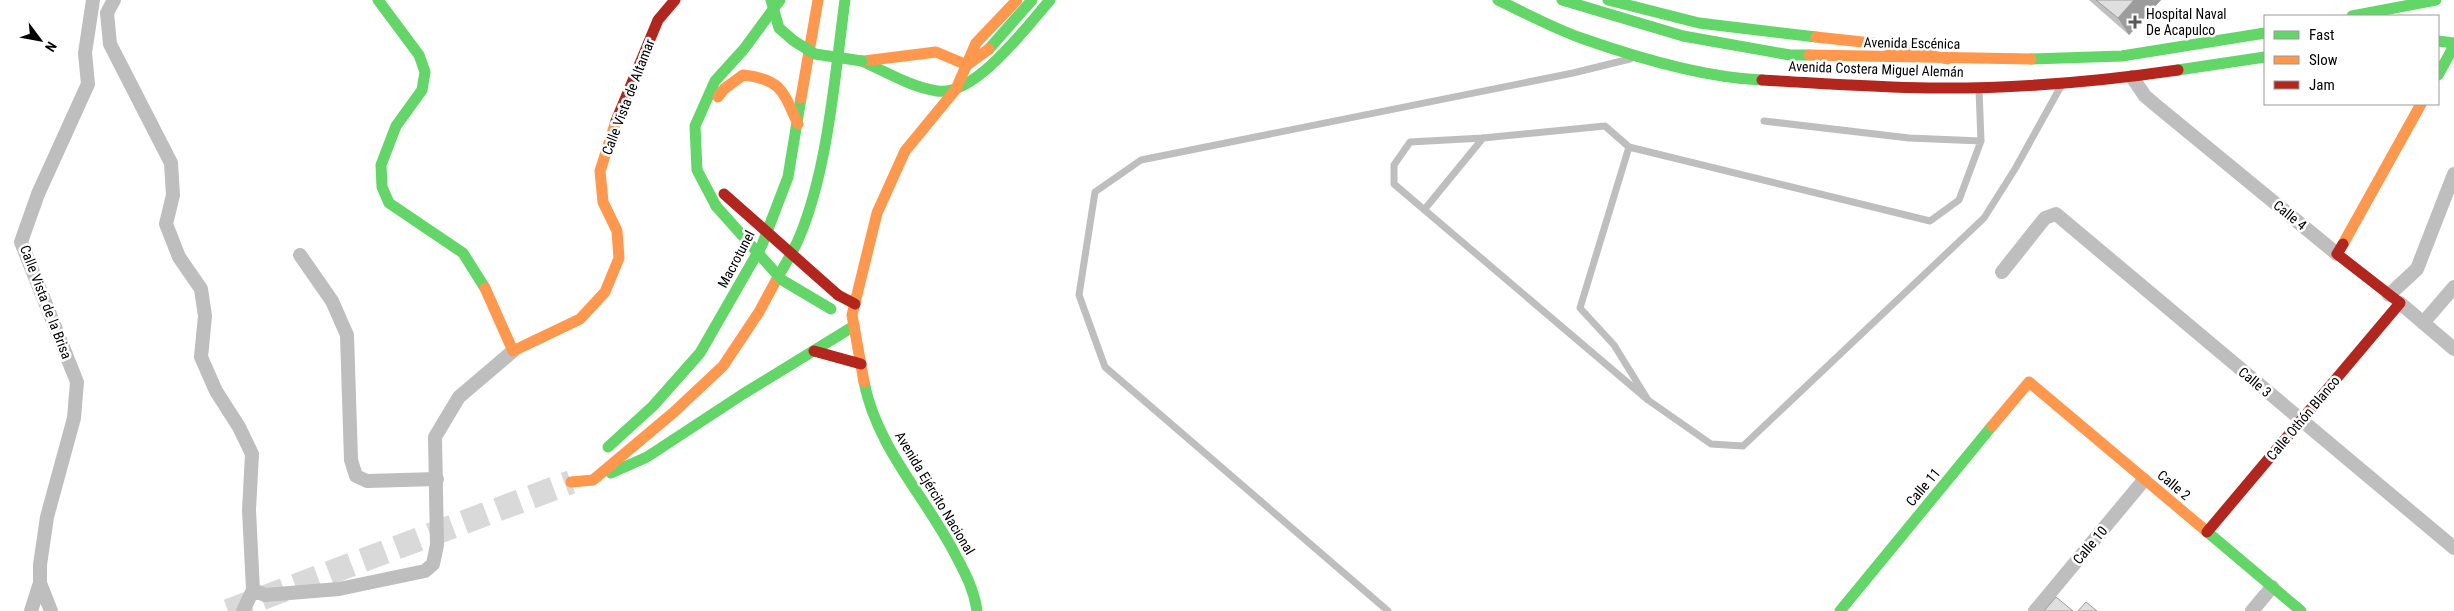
<svg xmlns="http://www.w3.org/2000/svg" width="2454" height="611" font-family="'Roboto Condensed',sans-serif">
  <rect width="100%" height="100%" fill="#fff"/>
  <g fill="none" stroke-linecap="round" stroke-linejoin="round">
    <path stroke="#d9d9d9" stroke-width="24" stroke-dasharray="24 12" stroke-linecap="butt" d="M228,611l343,-129"/>
    <path stroke="#bebebe" stroke-width="7" d="M1764,121l145,17 72,3
      M1629,147l301,74 29,-21 22,-59 -2,-51
      M1424,210l59,-72
      M1648,400l-254,-216v-19l16,-23 73,-4 122,-12 24,21 -49,161 34,37 34,55 63,44 32,2 241,-228 31,-49 46,-83
      M1388,611l-283,-244 -26,-72 16,-103 46,-32 432,-87 57,-14"/>
    <path stroke="#bebebe" stroke-width="14" d="M114,0l-7,13 3,31 61,119 2,32 -7,29 13,33 22,32 4,27 -4,41 15,34 23,36 13,27 -3,56 4,80
      M2132,77l13,19 13,11 179,147
      M300,255l32,46 15,34 4,125 5,16 11,5 70,-2
      M2002,272l43,-54 11,-4 398,334
      M2389,295l28,-26 37,-95
      M2400,303l54,46
      M2423,323l31,-36
      M253,590l12,5 74,-6 86,-18 8,-7 4,-19 -2,-108 24,-40 54,-46
      M31,611l9,-28
      M51,611l-11,-28v-18l7,-48 27,-99 3,-36 -56,-140 17,-48 50,-110 -3,-31 8,-53
      M243,611l10,-21
      M2035,611l109,-131
      M2252,611l20,-24"/>
    <path stroke="#63d668" stroke-width="11" d="M378,0l41,55 6,17 -3,18 -26,36 -15,39 1,22 7,16 74,50 22,35
      M1498,0c27,13 55,28 83,38 54,19 125,40 181,42
      M1562,0l121,36 107,19h19
      M1608,0l91,23 117,14
      M2352,16l84,-16
      M2438,41l16,2
      M989,49l43,-49
      M2031,59l91,-3 143,-23
      M862,61c24,11 49,26 75,30 38,6 90,-65 113,-91
      M2178,70l87,-13
      M2438,75l16,-29
      M716,206l-19,-36 -2,-44 20,-45 29,-32 36,-49
      M779,275c7,-12 15,-25 20,-37 29,-68 36,-164 46,-238
      M864,382c13,66 61,114 91,172 10,19 19,35 22,57
      M608,447l45,-41 47,-53 62,-108 26,-68 13,-79
      M611,473l36,-16 96,-63 111,-68
      M2205,530l96,81
      M1840,611l152,-185"/>
    <path stroke="#ff974d" stroke-width="11" d="M1816,37l65,7 66,15
      M1809,55l222,4
      M864,61l72,-9 31,13
      M967,65l22,-16
      M718,97l6,-8 19,-14c39,4 40,17 55,49
      M801,98l17,-98
      M2343,244l78,-140
      M485,288l28,63 67,-32 25,-27 14,-34 -2,-27 -14,-29 -3,-31 16,-50
      M864,382l-12,-67 25,-102 28,-62 51,-62 20,-46 41,-43
      M1992,426l37,-44 176,148
      M571,482l22,-2 81,-68 49,-46 36,-54 20,-37"/>
    <path stroke="#b3261e" stroke-width="11" d="M1762,80c56,3 111,7 167,8 83,1 167,-6 249,-18
      M616,121l42,-101 17,-20
      M838,295l17,9
      M814,351l47,13
      M2207,532l193,-229 -63,-49 6,-10"/>
    <path stroke="#63d668" stroke-width="11" d="M771,0l8,28 15,13 21,13 47,7
      M716,206l66,74 49,29"/>
    <path stroke="#b3261e" stroke-width="11" d="M724,194l114,101"/>
  </g>
  <path fill="#c0c0c0" d="M2089,0h72l-32,35z"/>
  <path fill="#9c9c9c" d="M2134,0h27l-32,35 -11,-17z"/>
  <path fill="#dfdfdf" stroke="#9c9c9c" d="M2096,0h38l-16,18z
    M2056,597l17,14h-29z
    M2086,602l11,9h-19z"/>
  <path fill="#595959" stroke="#fff" stroke-width="2" d="M2132.5 14.5h5v5h5v5h-5v5h-5v-5h-5v-5h5z"/>
  <g text-anchor="middle" dominant-baseline="central" stroke-width="5" stroke-linejoin="round" paint-order="stroke">
    <g font-size="14" fill="#000" stroke="#fff" text-anchor="start">
      <text x="2146" y="14">Hospital Naval<tspan x="2146" dy="16">De Acapulco</tspan></text>
    </g>
    <g font-size="14" fill="#000" stroke="#fff">
      <text transform="translate(1912 43) rotate(1)">Avenida Escénica</text>
      <text transform="translate(1876 69) rotate(2)">Avenida Costera Miguel Alemán</text>
      <text transform="translate(628 97) rotate(-69)">Calle Vista de Altamar</text>
      <text transform="translate(2290 215) rotate(39)">Calle 4</text>
      <text transform="translate(736 259) rotate(-62)">Macrotunel</text>
      <text transform="translate(46 302) rotate(69)">Calle Vista de la Brisa</text>
      <text transform="translate(2255 382) rotate(40)">Calle 3</text>
      <text transform="translate(2303 418) rotate(-50)">Calle Othón Blanco</text>
      <text transform="translate(2174 485) rotate(40)">Calle 2</text>
      <text transform="translate(1923 487) rotate(-50)">Calle 11</text>
      <text transform="translate(935 493) rotate(59)">Avenida Ejército Nacional</text>
      <text transform="translate(2090 545) rotate(-50)">Calle 10</text>
    </g>
  </g>
  <rect x="2264" y="15" width="175" height="90" fill="#ffffff" stroke="#999999"/>
  <rect x="2274" y="31" width="25" height="8" fill="#63d668" stroke="#999999"/>
  <text x="2309" y="40" font-size="15" fill="#000000">Fast</text>
  <rect x="2274" y="56" width="25" height="8" fill="#ff974d" stroke="#999999"/>
  <text x="2309" y="65" font-size="15" fill="#000000">Slow</text>
  <rect x="2274" y="81" width="25" height="8" fill="#b3261e" stroke="#999999"/>
  <text x="2309" y="90" font-size="15" fill="#000000">Jam</text>
  <g transform="translate(40 40) rotate(122)" stroke="#ffffff" stroke-width="4" paint-order="stroke">
  <path d="M0-4L9 19L0 12L-9 19Z" fill="#000000"/>
  <text y="-8" font-size="14" font-weight="bold" text-anchor="middle" fill="#000000">N</text>
  </g>
</svg>
